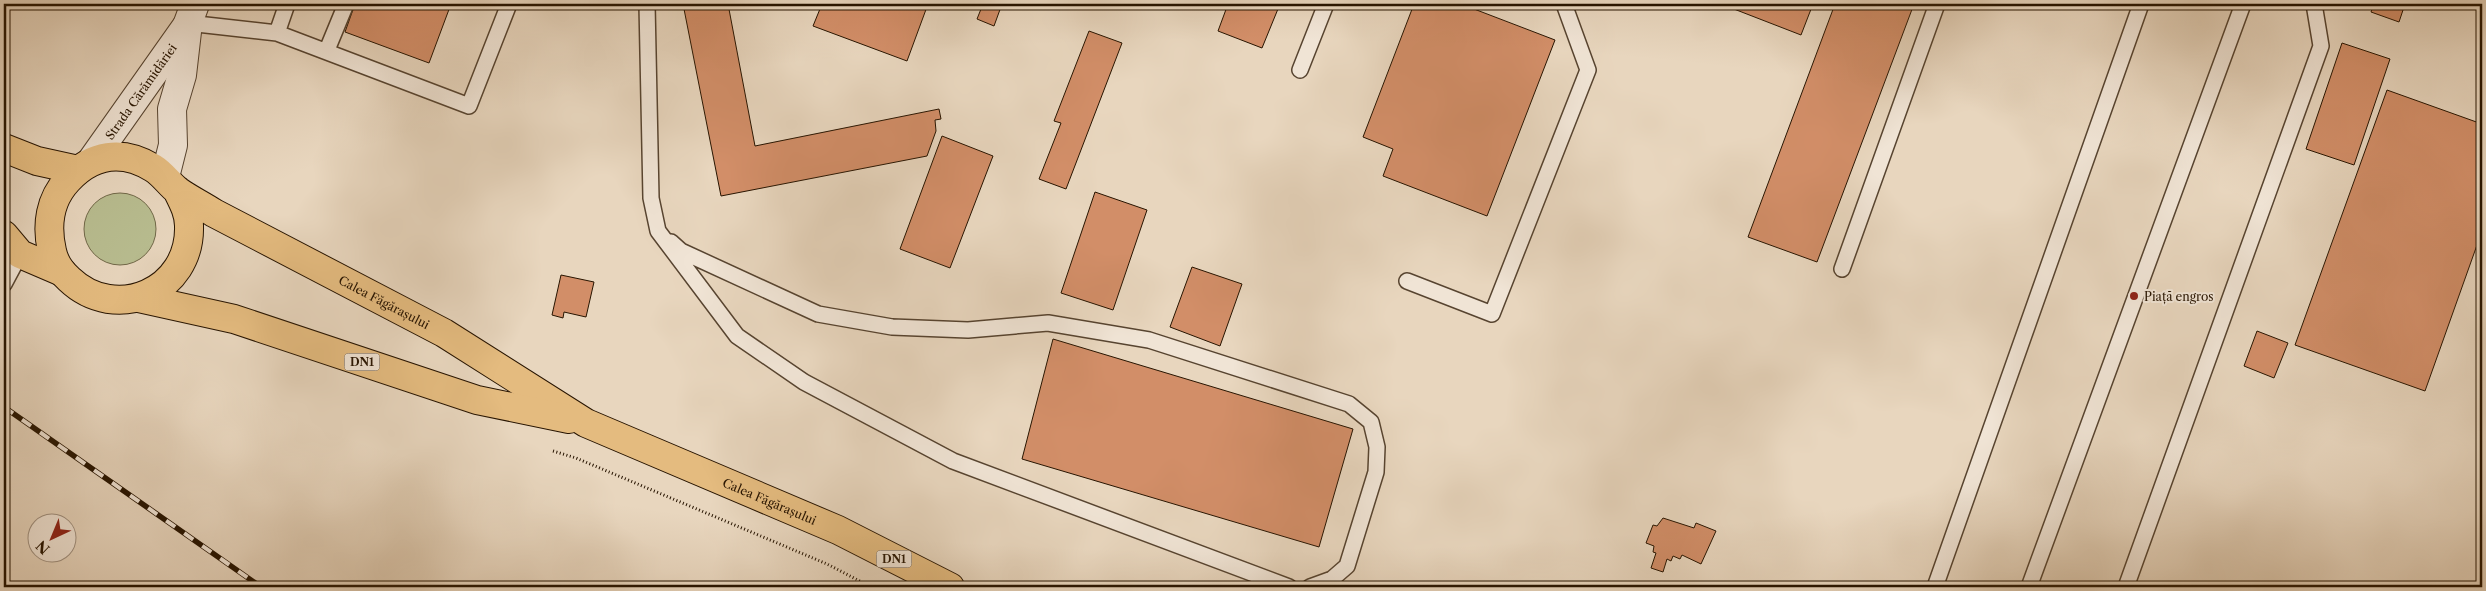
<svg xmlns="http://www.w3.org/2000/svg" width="2486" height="591" font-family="'Libre Caslon Text',serif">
  <rect width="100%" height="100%" fill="#e8d6be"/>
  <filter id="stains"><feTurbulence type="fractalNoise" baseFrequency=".004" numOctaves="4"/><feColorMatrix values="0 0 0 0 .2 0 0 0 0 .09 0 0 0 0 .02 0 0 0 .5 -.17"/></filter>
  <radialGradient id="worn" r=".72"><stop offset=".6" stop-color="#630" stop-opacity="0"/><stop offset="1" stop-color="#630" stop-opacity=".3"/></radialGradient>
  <path fill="#b8bd90" stroke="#706848" d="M84 229a36 36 0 1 1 72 0a36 36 0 1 1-72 0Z"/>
  <path fill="#d28e68" stroke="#271400" d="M355,4h96l-22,59 -84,-31z
    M683,4h45l27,142 184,-37 2,10 -6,1 1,11 -9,25 -206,40z
    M822,4h106l-21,57 -94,-35z
    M983,4h19l-8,22 -17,-7z
    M1228,4h52l-18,44 -44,-17z
    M1414,4h47l94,36 -68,176 -104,-40 10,-27 -30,-12z
    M1721,4h92l-12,31z
    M1835,4h79l-97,258 -69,-25z
    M2374,4h31l-6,18 -28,-10z
    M1089,31l33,12 -56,146 -27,-10 22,-56 -7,-2z
    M2342,43l48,16 -36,106 -48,-16z
    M2387,90l95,34v107l-57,160 -130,-46z
    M942,136l51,20 -43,112 -50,-19z
    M1095,192l52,18 -34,100 -52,-17z
    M1192,267l50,17 -22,62 -50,-19z
    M561,275l33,7 -8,35 -22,-5 -1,6 -11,-3z
    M2257,331l31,12 -14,35 -30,-12z
    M1053,339l300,90 -34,118 -297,-88z
    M1663,518l31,10 2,-5 20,8 -15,33 -19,-9 -2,4 -7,-3 -2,5 -4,-2 -4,13 -12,-4 5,-15 -3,-1 1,-6 -8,-3 7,-18 4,1z"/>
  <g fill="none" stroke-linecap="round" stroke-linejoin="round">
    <defs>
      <path id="service" d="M647,4l4,194 7,33 79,105 67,46 149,79 336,126
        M188,23l89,10 192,73 40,-102
        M277,33l10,-29
        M327,50l19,-46
        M1300,70l26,-66
        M671,242l10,9 137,63 74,13 76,3 80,-7 101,17 200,64 22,18 6,25 -1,25 -29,94 -15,13 -22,8
        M1842,269l95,-265
        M1407,281l85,33 96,-244 -24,-66
        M4,284l16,-30
        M1935,587l206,-583
        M2029,587l214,-583
        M2126,587l195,-541 -7,-42"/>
      <g id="tertiary">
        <path id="s1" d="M92,160l94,-133"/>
        <path d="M165,177l8,-32 -1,-36 10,-34 6,-52 7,-19"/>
      </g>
      <g id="primary">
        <path d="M4,148l33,13 41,9"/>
        <path id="s2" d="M177,190c6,12 12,23 12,36 2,65 -73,98 -120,53 -8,-7 -15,-18 -17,-28 -6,-26 -2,-52 16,-71 24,-26 54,-31 85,-12 10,6 16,16 25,23 11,8 24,14 36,22l230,120 142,90 252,107 112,57"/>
        <path d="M4,235l16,19 42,18"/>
        <path d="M139,298l95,21 243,81 92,19"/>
      </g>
    </defs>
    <use href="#service" stroke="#574430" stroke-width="18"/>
    <use href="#tertiary" stroke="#574430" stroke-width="30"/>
    <use href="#primary" stroke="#271400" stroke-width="30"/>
    <path stroke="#271400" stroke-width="3" stroke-dasharray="1 2.5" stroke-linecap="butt" d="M553,451l23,7 251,106 44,23"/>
    <use href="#service" stroke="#f0e4d5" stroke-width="15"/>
    <use href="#tertiary" stroke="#f0e4d5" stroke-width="28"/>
    <use href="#primary" stroke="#e4bb7f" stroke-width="28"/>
    <defs>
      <path id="rail" d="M4,407l257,180"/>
    </defs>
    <use href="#rail" stroke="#271400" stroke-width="5.5"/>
    <use href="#rail" stroke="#f0e4d5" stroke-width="4" stroke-dasharray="11" stroke-linecap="butt"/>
  </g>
  <circle fill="#8f2418" stroke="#f0e4d5" stroke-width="2" cx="2134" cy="296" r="5"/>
  <g text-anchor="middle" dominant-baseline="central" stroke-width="4" stroke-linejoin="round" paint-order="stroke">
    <g fill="#f0e4d5" stroke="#635240" stroke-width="1">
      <rect x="344.5" y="353.5" width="35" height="17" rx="4"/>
      <rect x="876.5" y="550.5" width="35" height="17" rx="4"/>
    </g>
    <g font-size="11" font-weight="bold" fill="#271400">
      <text x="362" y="362">DN1</text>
      <text x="894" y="559">DN1</text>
    </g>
    <g font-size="12" fill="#271400" stroke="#f0e4d5">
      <text stroke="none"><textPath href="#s1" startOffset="84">Strada Cărămidăriei</textPath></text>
      <text stroke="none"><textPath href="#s2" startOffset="679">Calea Făgărașului</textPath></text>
      <text stroke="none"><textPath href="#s2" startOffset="1114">Calea Făgărașului</textPath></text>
    </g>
    <g font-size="12" fill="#271400" stroke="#f0e4d5" text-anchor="start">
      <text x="2144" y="296">Piață engros</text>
    </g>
  </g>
  <rect width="2486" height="591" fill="none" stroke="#e8d6be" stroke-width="20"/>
  <rect x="5" y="5" width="2476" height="581" fill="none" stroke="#271400" stroke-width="2.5"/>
  <rect x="10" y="10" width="2466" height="571" fill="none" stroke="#271400"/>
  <g transform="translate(52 538) rotate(224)"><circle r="24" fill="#f0e4d5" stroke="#a09180"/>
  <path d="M0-4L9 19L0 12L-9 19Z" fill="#8f2418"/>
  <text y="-8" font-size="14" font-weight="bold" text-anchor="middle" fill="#271400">N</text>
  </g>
  <rect width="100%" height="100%" filter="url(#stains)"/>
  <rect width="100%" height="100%" fill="url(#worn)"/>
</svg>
